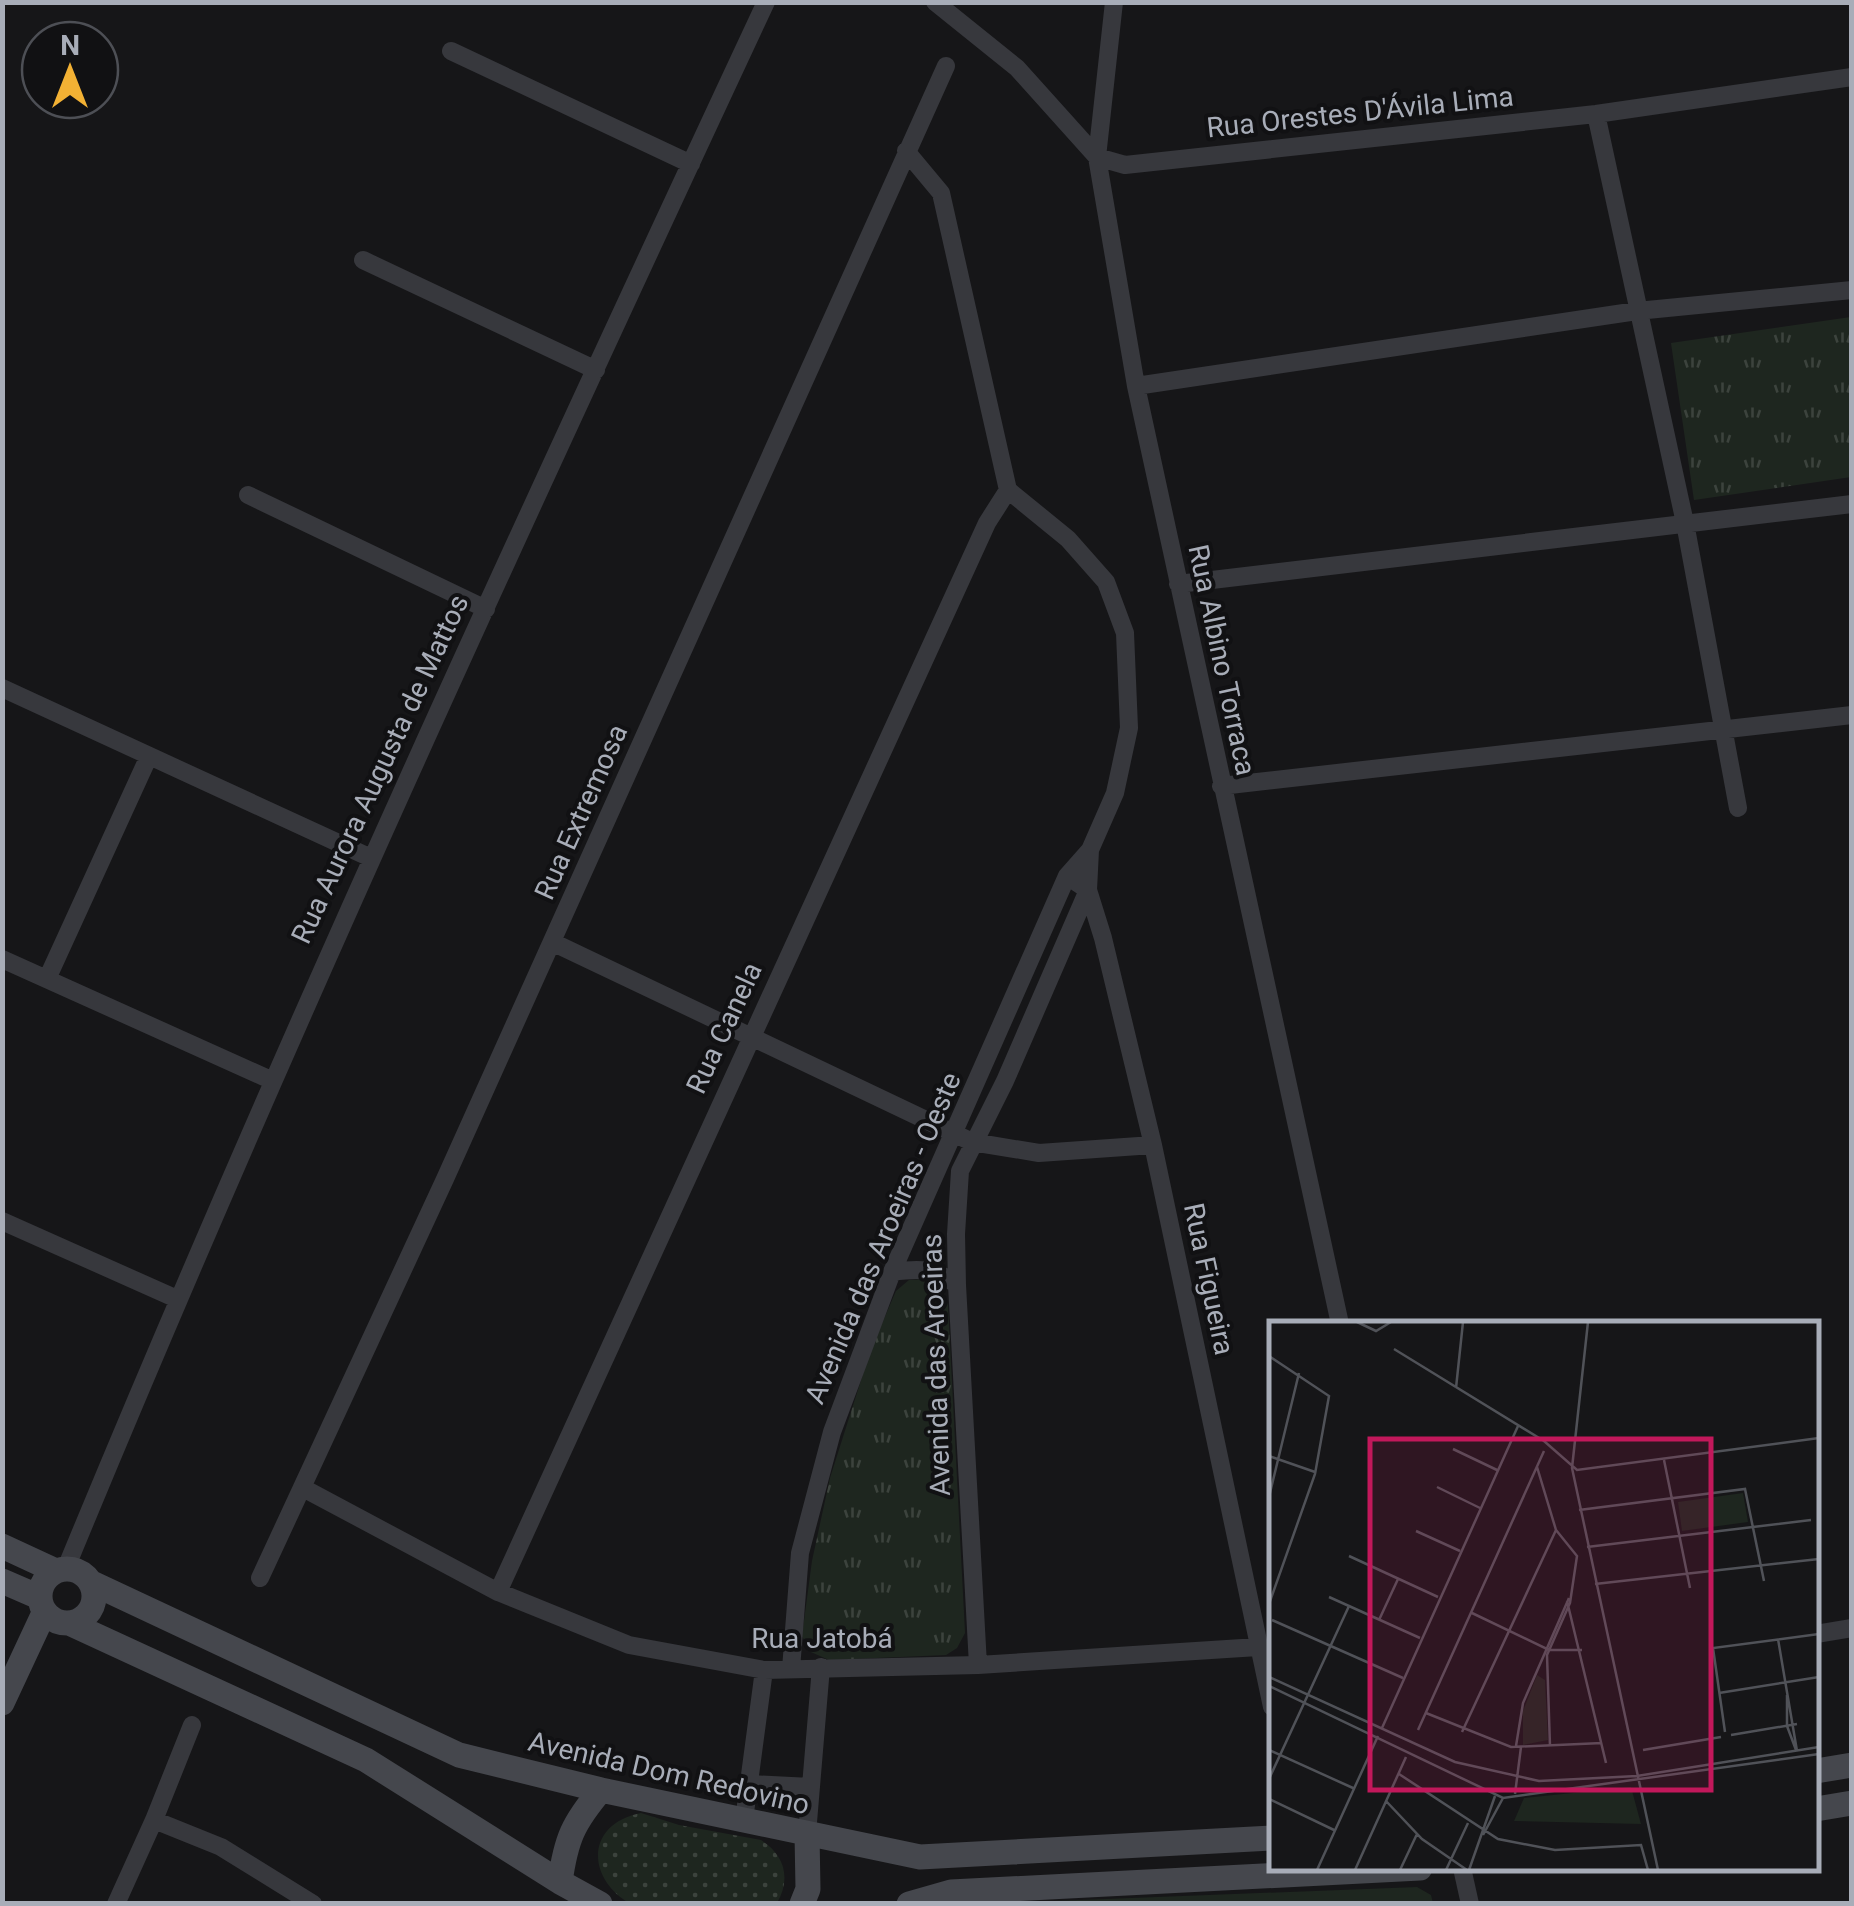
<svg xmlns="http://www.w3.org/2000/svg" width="1854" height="1906" font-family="Roboto,sans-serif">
  <defs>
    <pattern id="grass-dots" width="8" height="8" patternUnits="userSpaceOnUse" patternTransform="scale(2.5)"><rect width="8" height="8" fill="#1e261f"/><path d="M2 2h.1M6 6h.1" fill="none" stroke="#3c433d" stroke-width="1.8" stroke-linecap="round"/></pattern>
    <pattern id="park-tufts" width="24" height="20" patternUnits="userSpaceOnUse" patternTransform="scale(2.5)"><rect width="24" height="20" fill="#1e261f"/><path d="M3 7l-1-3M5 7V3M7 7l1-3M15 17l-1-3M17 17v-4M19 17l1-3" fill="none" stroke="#3c433d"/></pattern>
  </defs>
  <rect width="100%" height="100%" fill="#161618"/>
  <path fill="url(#grass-dots)" d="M641,1813l38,12 82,15c24,15 30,39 16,63l-146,1c-45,-25 -46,-80 10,-91z"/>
  <path fill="url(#park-tufts)" d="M1851,317v160l-157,23 -23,-157z
    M930,1279l13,11 5,16 17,327 -8,15 -11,7 -117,5 -18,-8 -9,-16 10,-75 18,-83 41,-129 25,-58 13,-11z"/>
  <path fill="#1e261f" d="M1417,1887l14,8 2,8h-433z"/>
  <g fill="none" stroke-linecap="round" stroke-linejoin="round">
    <path stroke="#37383d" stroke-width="18" d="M935,2l82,66 80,89 28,8 471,-51 256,-37
      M1114,2l-17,155 39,229 204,938
      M451,51l240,113
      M1596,114l89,409 53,285
      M363,260l233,110
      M1136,386l501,-75 215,-21
      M248,495l238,114
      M1178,584l674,-80
      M2,688l369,170
      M1221,786l631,-71
      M1067,876l21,14 15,48 50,207 119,562
      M552,942l420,200 67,11 114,-8
      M2,959l271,122
      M47,979l102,-223
      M2,1221l175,78
      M892,1272c28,-4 43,-4 65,13
      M303,1488l195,104 131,53 135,25 214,-5 280,-18
      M66,1568c218,-529 458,-1048 700,-1566
      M260,1578l185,-399 501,-1113
      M498,1592l489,-1069 21,-33
      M1816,1634l36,-6
      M978,1665l-21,-380 -1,-51 4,-63 45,-90 83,-191 2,-40
      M791,1669l9,-116 32,-121 60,-160 175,-396 23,-26 25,-57 14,-65 -4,-95 -19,-51 -38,-43 -60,-49 -67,-297 -35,-42
      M749,1784l62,3
      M154,1820l67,27 92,57
      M744,1820l20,-150
      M807,1834l14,-167
      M1462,1868l8,36
      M116,1904l38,-84 38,-95"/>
    <path stroke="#45474d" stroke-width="25" d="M2,1546l54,25
      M40 1596a27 27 0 1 1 54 0a27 27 0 1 1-54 0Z
      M2,1581l37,16
      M90,1582l369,173 142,35 319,67 352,-19
      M69,1623l297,137 194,122 40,22
      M2,1703l42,-90
      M1816,1771l36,-6
      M1816,1809l36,-6
      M560,1882c6,-43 13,-59 41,-92
      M802,1904l6,-15 -1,-55
      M909,1904l42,-12 469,-24"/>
  </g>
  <g text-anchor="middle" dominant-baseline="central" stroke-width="8" stroke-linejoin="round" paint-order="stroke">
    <g font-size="28" fill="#a8adb8" stroke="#111113">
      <text transform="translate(1360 112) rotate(-6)">Rua Orestes D'Ávila Lima</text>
      <text transform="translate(1222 660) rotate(78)">Rua Albino Torraca</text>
      <text transform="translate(380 769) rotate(-65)">Rua Aurora Augusta de Mattos</text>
      <text transform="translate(581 812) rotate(-66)">Rua Extremosa</text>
      <text transform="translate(724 1028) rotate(-65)">Rua Canela</text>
      <text transform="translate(883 1238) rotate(-67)">Avenida das Aroeiras - Oeste</text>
      <text transform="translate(1209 1279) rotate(78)">Rua Figueira</text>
      <text transform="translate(936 1365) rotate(-92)">Avenida das Aroeiras</text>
      <text x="822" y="1638">Rua Jatobá</text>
      <text transform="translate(669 1773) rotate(13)">Avenida Dom Redovino</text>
    </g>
  </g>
  <g transform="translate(1269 1321)">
    <rect width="550" height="550" fill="#161618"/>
    <path d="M474,172l5,29 -66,9 -4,-29zM268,354l8,5 3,60 -25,5v-34z" fill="#1e261f"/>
    <path d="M362,466l10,37 -127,-3 10,-23z" fill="#1e261f"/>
    <path fill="none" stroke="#505258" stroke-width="2.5" d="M88,1l19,9 15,-9M319,1l-16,146 86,402M125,28l150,92 33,29 242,-32M0,35l60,40 -14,78 -46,130M187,67l7,-66M184,128l44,21M0,135l46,16M395,139l26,128M268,146l19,63 21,26 -7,47 -23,52 3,91M168,166l43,21M0,176l30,-124M310,189l166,-21 19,92M147,210l44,20M318,226l224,-27M80,235l89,41M326,263l224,-25M60,276l91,41M298,280l39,162M203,292l77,37h33M3,299l131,58M110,299l19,-41M509,318l19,112M0,356l186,85 84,19 98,-5 182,-29M0,365l234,112 316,-44M450,372l100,-16M518,374v31l9,24M157,392l85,34 91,-4M113,407l136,-302M149,409l126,-279M193,411l94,-202M456,411l-12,-84 106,-14M462,414l66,-11M247,425l7,-43 46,-105M0,429l84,38M374,429l78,-13M130,453l99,65 57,11 86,-5 7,25M0,458l80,-173M246,473l6,-47M0,478l65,31M117,480l36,38 45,31M214,514l20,-37M48,549l61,-134M86,549l51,-113M131,549l17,-36M177,549l22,-47M200,549l26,-74"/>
    <path fill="#c2185b" fill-opacity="0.15" stroke="#c2185b" stroke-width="5" d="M101,118h341v351h-341z"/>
    <rect width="550" height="550" fill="none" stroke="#a8adb8" stroke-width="5"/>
  </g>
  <rect width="1854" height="1906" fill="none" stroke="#a8adb8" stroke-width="10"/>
  <g transform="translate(70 70)"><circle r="48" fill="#111113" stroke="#4d4f55" stroke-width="2.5"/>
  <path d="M0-8L18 38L0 25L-18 38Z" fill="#f2b134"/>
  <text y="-15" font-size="28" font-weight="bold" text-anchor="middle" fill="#a8adb8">N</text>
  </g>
</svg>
